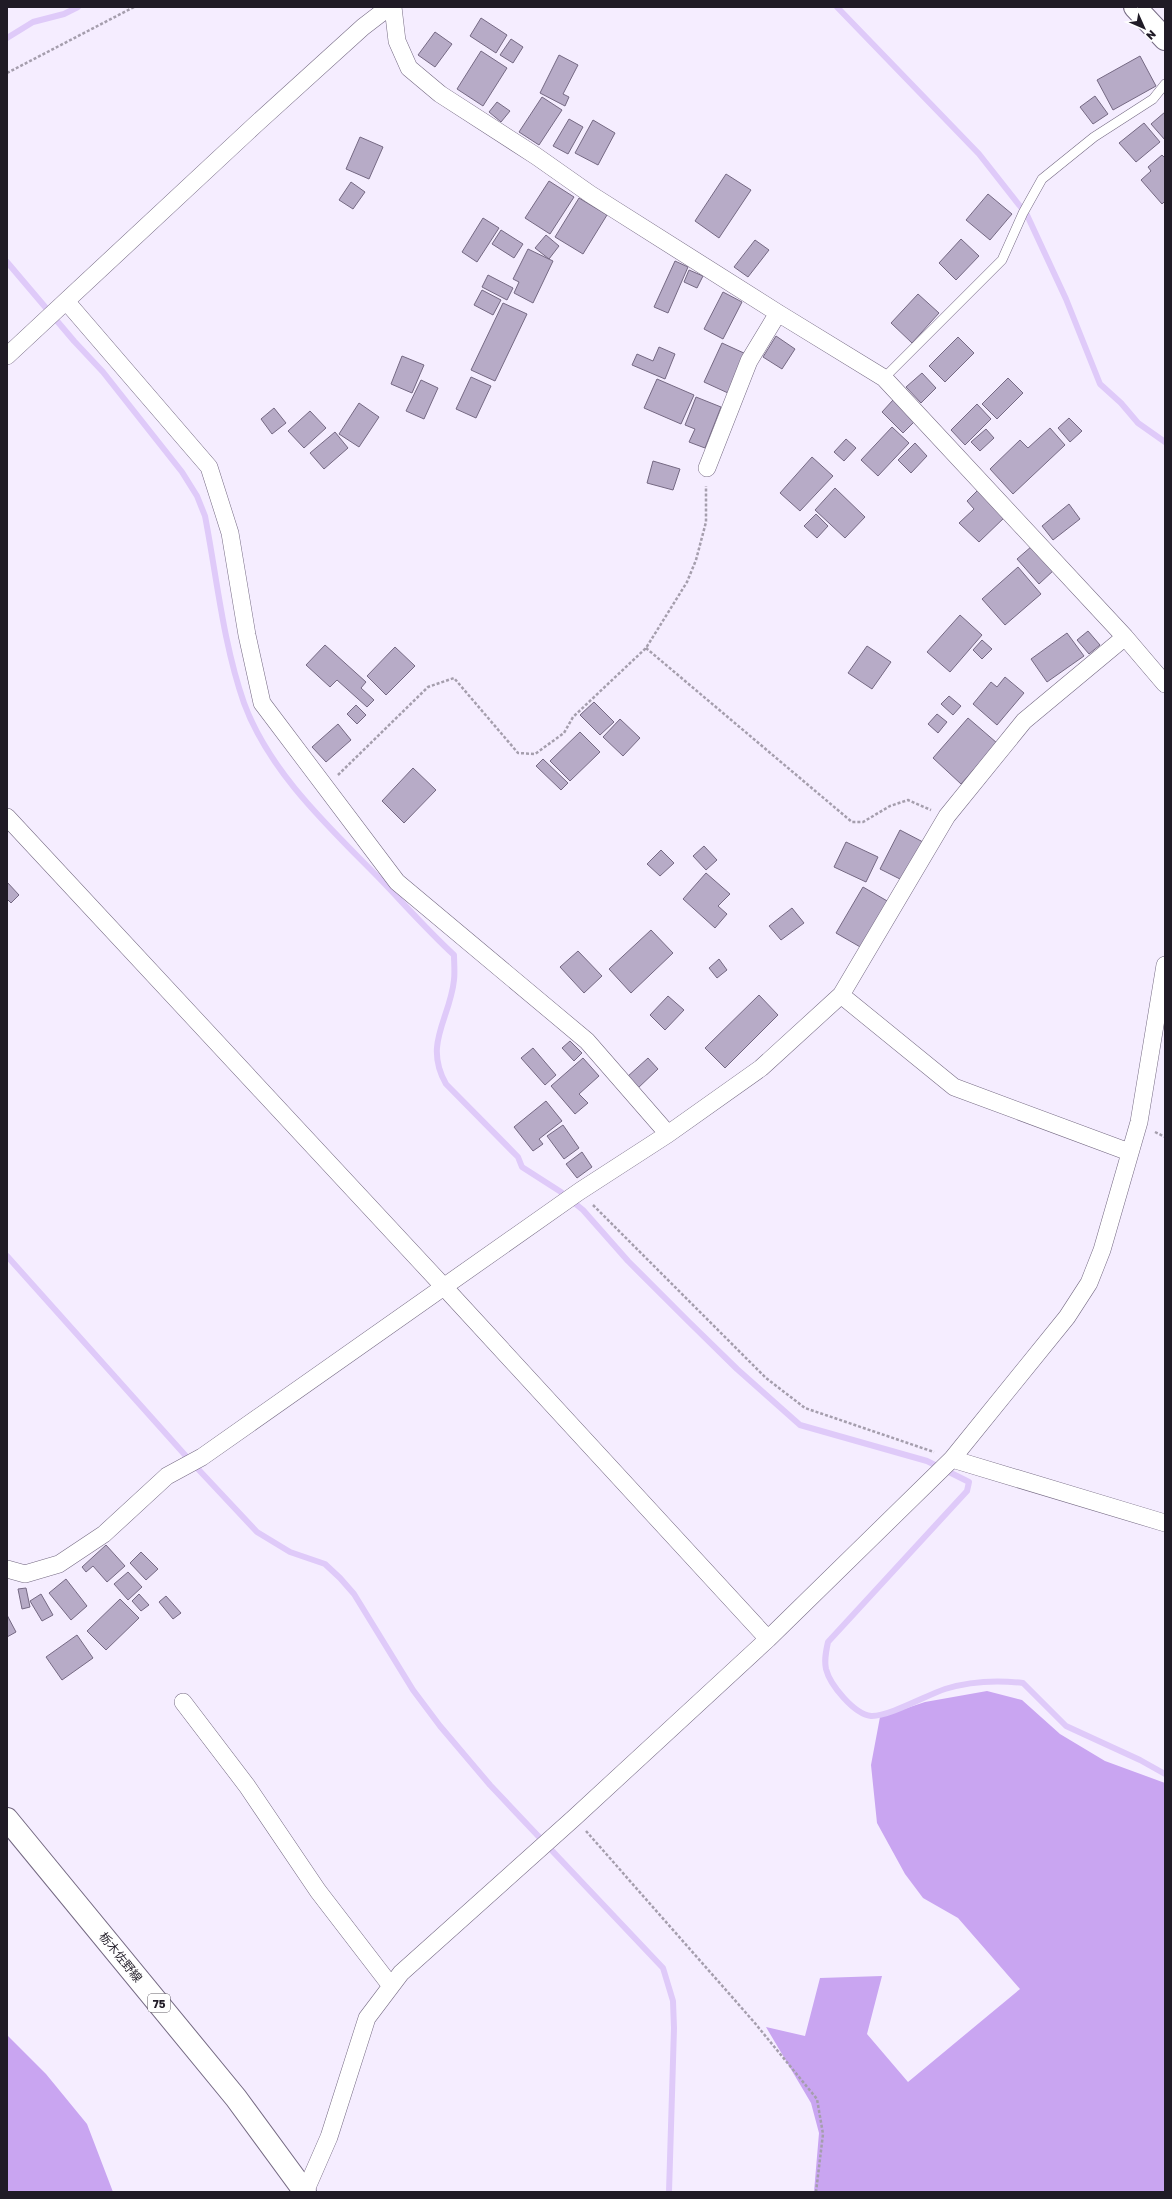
<svg xmlns="http://www.w3.org/2000/svg" width="1172" height="2199" font-family="'Golos Text','Noto Sans JP',sans-serif">
  <rect width="100%" height="100%" fill="#f5edff"/>
  <path fill="#c9a5f1" d="M987,1691l35,9 38,34 45,27 60,22v409h-351l5,-59 -8,-30 -45,-76 39,9 15,-58 62,-2 -15,58 41,48 112,-93 -62,-71 -35,-20 -18,-24 -28,-51 -6,-58 9,-48 45,-15z
    M7,2035l39,39 41,50 26,68h-106z"/>
  <g fill="none" stroke-linecap="round" stroke-linejoin="round">
    <path stroke="#dfcaf9" stroke-width="6" d="M837,7l142,147 48,61 39,84 34,85 21,19 17,20 27,19
      M7,38l26,-16 31,-8 14,-7
      M7,262l67,79 29,31 79,100 15,24 8,20c12,62 18,127 39,187 25,69 86,125 136,176 25,26 48,52 74,76 0,8 1,17 0,25 -4,39 -31,64 -8,104l72,73 4,10 39,25 22,18 45,51 60,60 49,48 63,56 127,36 42,21 -2,9 -139,151c-2,9 -4,18 -2,27 4,16 28,45 45,47 17,1 56,-21 74,-27 26,-8 52,-9 78,-6l43,43 74,34 25,14
      M7,1256l178,199
      M198,1469l59,63 33,20 35,12 15,14 14,16 59,96 27,36 50,59 173,183 10,33 1,27 -5,164"/>
  </g>
  <path fill="#b7abc7" stroke="#756983" d="M481,18l26,17 -11,18 -26,-17z
    M435,32l17,12 -17,23 -17,-12z
    M511,39l12,8 -10,16 -13,-8z
    M481,51l26,17 -24,38 -26,-17z
    M559,55l19,10 -15,29 6,3 -4,9 -25,-13z
    M1140,56l16,30 -43,24 -16,-30z
    M1095,96l13,18 -15,10 -13,-17z
    M542,97l20,13 -23,35 -20,-13z
    M497,102l13,9 -9,11 -12,-10z
    M1165,112v28l-14,-16z
    M569,119l14,8 -15,27 -15,-8z
    M593,120l22,13 -17,32 -23,-12z
    M1144,123l16,19 -24,20 -17,-19z
    M360,137l23,10 -14,32 -23,-10z
    M1162,155l3,3v43l-3,3 -21,-24 10,-9 -3,-4z
    M726,174l25,16 -32,48 -24,-17z
    M549,181l25,16 -24,37 -25,-16z
    M351,182l14,10 -12,17 -14,-9z
    M988,194l24,20 -22,26 -24,-20z
    M579,198l28,17 -24,39 -28,-17z
    M483,218l16,10 -22,34 -15,-10z
    M501,230l22,14 -9,14 -22,-14z
    M546,235l13,11 -10,13 -14,-11z
    M961,239l18,17 -23,24 -17,-17z
    M755,240l14,10 -21,27 -14,-10z
    M528,249l25,12 -20,42 -19,-10 5,-11 -6,-3z
    M675,261l13,6 -20,46 -14,-6z
    M689,270l14,6 -6,12 -13,-6z
    M488,275l25,13 -6,12 -25,-13z
    M482,290l19,10 -8,15 -19,-10z
    M723,292l19,10 -19,37 -19,-10z
    M918,294l21,19 -27,30 -21,-20z
    M503,303l24,11 -32,67 -24,-11z
    M776,336l19,13 -13,20 -19,-12z
    M958,337l16,16 -29,29 -16,-16z
    M722,343l24,11 -18,39 -24,-11z
    M659,347l16,7 -10,25 -33,-14 5,-11 16,7z
    M402,356l22,9 -12,28 -21,-9z
    M922,373l14,15 -15,15 -15,-16z
    M471,377l20,9 -15,32 -20,-9z
    M1008,378l15,15 -26,26 -15,-15z
    M657,379l37,16 -13,29 -37,-16z
    M421,380l17,8 -14,31 -18,-8z
    M696,397l25,10 -16,41 -16,-6 6,-13 -10,-4z
    M893,400l22,21 -12,12 -21,-21z
    M359,403l20,14 -20,30 -20,-13z
    M977,404l14,15 -26,26 -14,-15z
    M274,408l12,15 -14,11 -11,-15z
    M310,411l16,17 -22,20 -16,-17z
    M1069,418l13,13 -12,11 -12,-14z
    M892,427l17,16 -31,33 -17,-16z
    M1050,428l15,17 -52,49 -23,-25 30,-29 8,8z
    M986,429l8,9 -14,13 -9,-9z
    M335,432l13,16 -24,21 -14,-16z
    M846,439l10,9 -12,13 -10,-9z
    M915,443l12,13 -16,17 -13,-13z
    M812,457l21,19 -33,35 -20,-18z
    M653,461l27,8 -7,21 -26,-7z
    M835,488l30,29 -20,21 -30,-28z
    M979,489l27,27 -27,26 -20,-19 15,-14 -7,-8z
    M1069,504l11,15 -27,21 -11,-14z
    M816,514l12,12 -11,12 -13,-12z
    M1032,546l22,24 -15,14 -22,-25z
    M1018,567l23,27 -36,31 -23,-26z
    M960,615l22,20 -32,37 -23,-20z
    M1088,631l12,14 -11,9 -12,-14z
    M1067,633l17,23 -37,26 -16,-23z
    M982,640l10,9 -10,10 -9,-9z
    M325,645l41,37 -5,6 13,12 -7,7 -30,-27 -7,7 -24,-22z
    M867,646l24,16 -19,27 -24,-16z
    M395,647l20,19 -29,29 -19,-19z
    M1005,677l19,16 -27,32 -24,-21 18,-22 6,5z
    M949,696l12,10 -8,9 -12,-11z
    M594,702l20,20 -14,13 -20,-20z
    M356,705l10,10 -9,9 -10,-10z
    M937,714l10,8 -9,11 -10,-9z
    M968,718l29,25 -36,41 -28,-26z
    M620,719l20,19 -17,18 -20,-19z
    M338,724l13,16 -25,22 -14,-15z
    M580,732l20,20 -30,29 -20,-20z
    M543,759l25,24 -7,7 -25,-24z
    M413,768l23,22 -32,33 -22,-22z
    M900,830l23,12 -19,39 -24,-12z
    M846,842l32,15 -12,25 -32,-15z
    M704,846l13,14 -11,10 -13,-14z
    M661,850l13,13 -14,13 -13,-12z
    M706,873l24,21 -12,12 9,8 -12,14 -32,-29z
    M7,882l12,13 -8,8 -4,-4z
    M863,887l26,15 -27,46 -26,-15z
    M792,908l12,15 -23,17 -12,-14z
    M651,930l22,23 -42,40 -22,-24z
    M578,951l24,25 -18,17 -24,-26z
    M719,959l8,11 -10,8 -8,-10z
    M759,995l19,20 -53,53 -20,-20z
    M668,996l16,14 -19,20 -15,-15z
    M570,1041l12,12 -8,8 -12,-13z
    M533,1048l23,27 -11,10 -24,-27z
    M583,1058l16,18 -20,18 9,9 -13,11 -24,-28z
    M648,1058l10,11 -21,20 -10,-12z
    M546,1101l16,20 -23,18 4,5 -10,7 -19,-24z
    M563,1125l16,23 -15,11 -17,-23z
    M582,1152l10,15 -15,11 -11,-14z
    M106,1545l19,21 -18,16 -14,-16 -7,6 -4,-5z
    M141,1552l17,17 -12,11 -16,-17z
    M128,1572l14,15 -14,13 -14,-16z
    M66,1579l21,27 -16,14 -22,-27z
    M26,1588l4,19 -8,2 -4,-20z
    M41,1594l12,21 -11,6 -12,-20z
    M139,1594l10,11 -8,6 -9,-10z
    M166,1596l15,17 -8,6 -14,-17z
    M120,1599l19,19 -33,32 -19,-19z
    M7,1615l9,17 -9,5z
    M77,1635l16,23 -31,22 -16,-23z"/>
  <g fill="none" stroke-linecap="round" stroke-linejoin="round">
    <defs>
      <path id="lane" d="M884,378l118,-118 21,-47 19,-34 52,-42 59,-38 12,-15"/>
      <path id="street" d="M393,7l4,34 12,27 31,26 96,62 54,38 188,119 106,65 241,259 40,47
        M66,301l143,166 21,66 17,102 15,68 135,179 190,159 81,93
        M7,356l248,-231 108,-98 26,-20
        M707,468l42,-107 29,-48
        M7,817l438,471 323,351
        M841,995l113,92 175,65
        M952,1459l213,64
        M7,1569l18,5 34,-10 45,-30 63,-58 35,-19 378,-266 88,-57 93,-66 80,-73 106,-179 77,-95 101,-84
        M183,1702l64,84 71,105 73,95
        M305,2192l24,-55 38,-119 34,-45 173,-155 194,-179 184,-180 115,-142 22,-34 13,-33 37,-128 26,-157"/>
      <path id="secondary" d="M1135,7l30,32"/>
      <path id="primary" d="M7,1819l229,279 69,94"/>
    </defs>
    <use href="#lane" stroke="#756a83" stroke-width="10"/>
    <use href="#street" stroke="#756a83" stroke-width="18"/>
    <use href="#secondary" stroke="#756a83" stroke-width="24"/>
    <use href="#primary" stroke="#756a83" stroke-width="24"/>
    <path stroke="#a59ead" stroke-width="2.5" stroke-dasharray="3 2" stroke-linecap="butt" d="M7,73l127,-66
      M646,648l206,174h11l27,-16 18,-6 23,10
      M338,775l90,-88 26,-9 64,75 17,1 29,-21 9,-16 73,-69 41,-66 9,-22 10,-38v-36
      M1155,1132l10,5
      M593,1205l173,173 39,30 129,44
      M586,1831l168,191 63,77 6,35 -7,58"/>
    <use href="#lane" stroke="#fff" stroke-width="9"/>
    <use href="#street" stroke="#fff" stroke-width="17"/>
    <use href="#secondary" stroke="#fff" stroke-width="22"/>
    <use href="#primary" stroke="#fff" stroke-width="22"/>
  </g>
  <g text-anchor="middle" dominant-baseline="central" stroke-width="3" stroke-linejoin="round" paint-order="stroke">
    <rect fill="#fefefe" stroke="#635f67" stroke-width="1" x="148" y="1994" width="22" height="18" rx="3"/>
    <g font-size="11" font-weight="bold" fill="#201b26">
      <text x="159" y="2003">75</text>
    </g>
    <g font-size="12" fill="#201b26" stroke="#fefefe">
      <text transform="translate(121 1957) rotate(51)">栃木佐野線</text>
    </g>
  </g>
  <rect width="1172" height="2199" fill="none" stroke="#201b26" stroke-width="16"/>
  <g transform="translate(1144 28) rotate(135)" stroke="#fefefe" stroke-width="3" paint-order="stroke">
  <path d="M0-3L7 15L0 10L-7 15Z" fill="#201b26"/>
  <text y="-6" font-size="11" font-weight="bold" text-anchor="middle" fill="#201b26">N</text>
  </g>
</svg>
